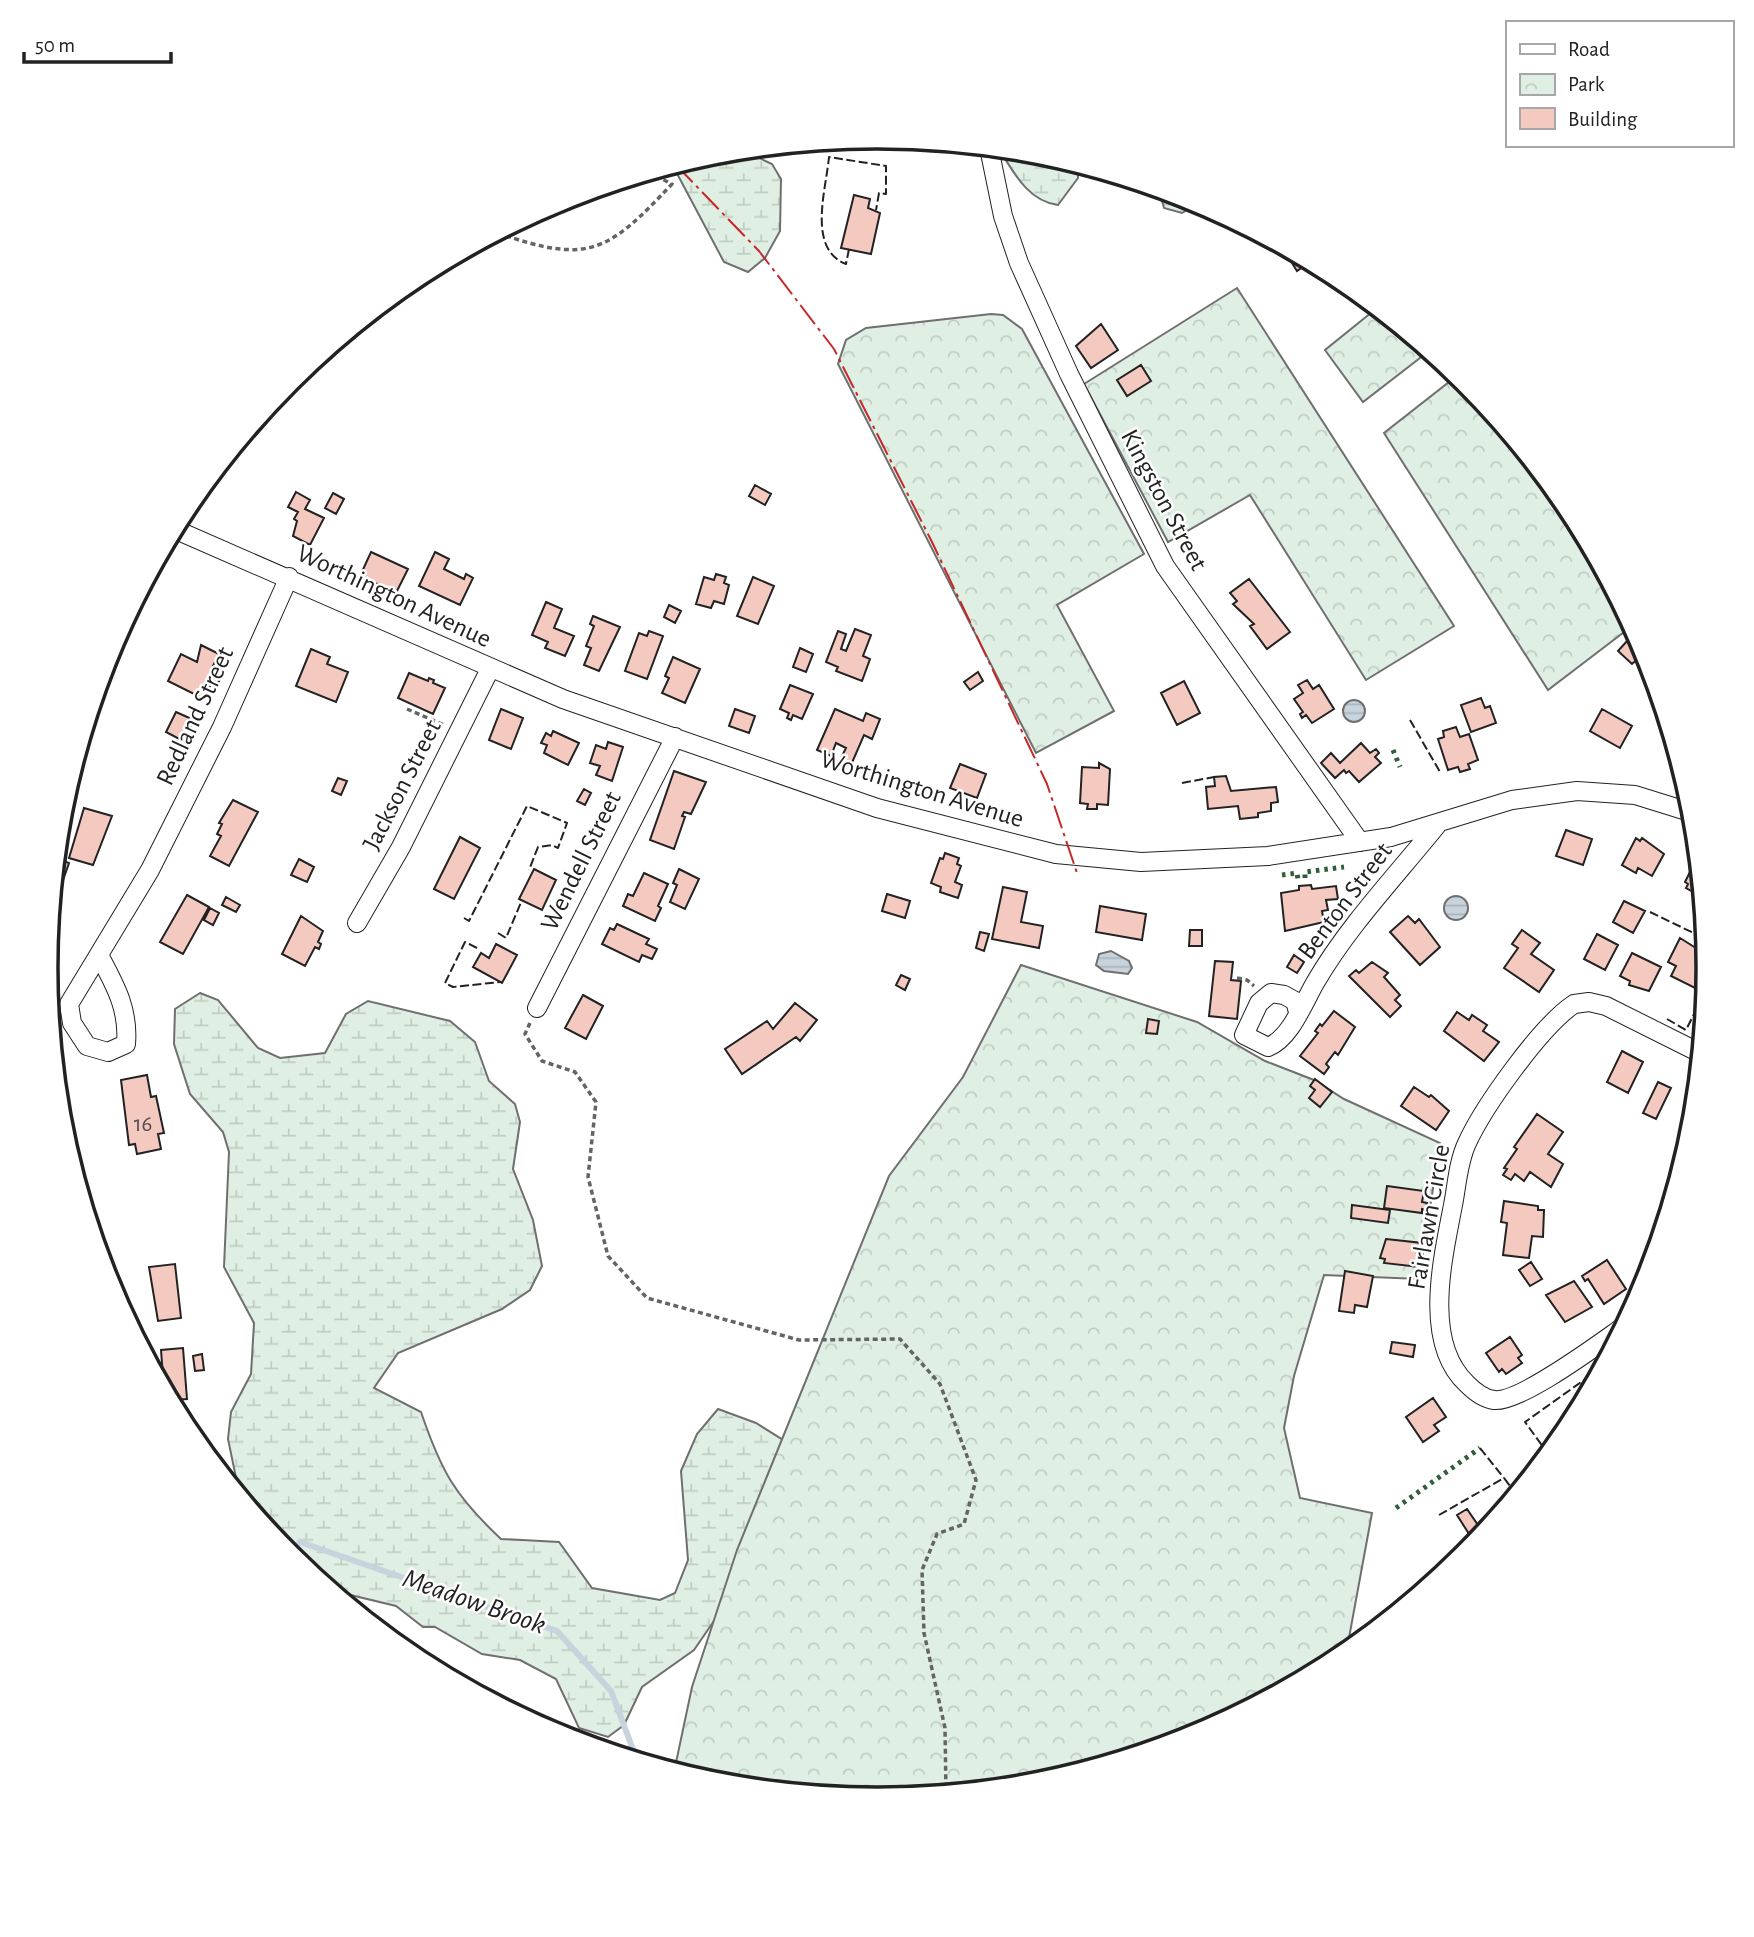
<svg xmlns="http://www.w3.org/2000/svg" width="1754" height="1937" font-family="'Alegreya Sans',sans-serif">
  <defs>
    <pattern id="wetland-marsh" width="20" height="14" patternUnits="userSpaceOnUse" patternTransform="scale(1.75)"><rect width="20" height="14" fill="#e0efe3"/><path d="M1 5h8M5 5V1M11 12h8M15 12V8" fill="none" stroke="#c0cdc2"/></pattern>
    <pattern id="park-crowns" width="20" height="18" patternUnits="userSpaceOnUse" patternTransform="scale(1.75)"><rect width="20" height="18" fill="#e0efe3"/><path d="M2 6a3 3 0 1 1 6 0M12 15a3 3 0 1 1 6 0" fill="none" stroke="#c0cdc2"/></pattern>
    <pattern id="water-rules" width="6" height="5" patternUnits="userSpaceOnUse" patternTransform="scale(1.75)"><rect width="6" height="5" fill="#c7d3dd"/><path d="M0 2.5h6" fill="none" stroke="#abb5bd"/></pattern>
  </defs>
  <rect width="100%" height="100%" fill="#fff"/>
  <path fill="url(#wetland-marsh)" stroke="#6f6f6f" stroke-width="2" d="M999,149l41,4 38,12v13l-20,27c-30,-4 -44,-32 -59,-56z
    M742,150l30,14 9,15 -1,52 -15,27 -17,14 -24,-10 -51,-96 42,-13z
    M1159,189l28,9v12l-5,3 -18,-5z
    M200,993l18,7 40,48 22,10 45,-5 21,-39 22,-13 82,20 25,21 14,39 26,23 5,18 -7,47 20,51 9,46 -12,24 -28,19 -104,44 -24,35 47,24c20,59 34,84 80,127l58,3 33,46 68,12 15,-7 13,-33 -7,-89 16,-37 21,-25 38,14 80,50 -116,139 -26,38 -52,37 -18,38 -16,12 -29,-9 -23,-49 -36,-19 -38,-6 -47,-27h-12l-27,-21 -66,-16 -41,-34 -49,-59 -12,-58 3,-27 20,-38 3,-51 -30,-56 5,-115 -6,-20 -33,-38 -16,-50 1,-35z"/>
  <path fill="url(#park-crowns)" stroke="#6f6f6f" stroke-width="2" d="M1237,288l217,338 -88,54 -116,-185 -82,47 -84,-158z
    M1377,308l52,43 -66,51 -38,-52z
    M991,314l12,1 19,14 122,225 -87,51 57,106 -78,42 -198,-389 8,-24 20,-12z
    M1458,375l111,132 63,119 -84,64 -164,-257z
    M1021,965l176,57 68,39 49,19 30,19 96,44 -21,136 -95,-4 -30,101 -10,52 16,70 72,15 -26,141 -151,83 -156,47 -162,16 -163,-16 -40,-12 18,-85 45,-137 152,-374 74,-99z"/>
  <path fill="url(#water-rules)" stroke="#6f6f6f" stroke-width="2" d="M1343 711a11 11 0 1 1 22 0a11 11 0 1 1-22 0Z
    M1444 908a12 12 0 1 1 24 0a12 12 0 1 1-24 0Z
    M1111,951l18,10 3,7 -4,6 -24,-3 -8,-6 3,-11z"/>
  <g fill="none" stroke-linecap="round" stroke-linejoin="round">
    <path stroke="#c7d3dd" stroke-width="6" d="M288,1555l12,-13 257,89 54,60 26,69"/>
  </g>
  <path fill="#f3c9c0" stroke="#222" stroke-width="2" d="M854,195l16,4 -2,9 12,5 -9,41 -30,-6z
    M1296,254l8,12 -7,5 -8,-13z
    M1101,324l17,26 -27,18 -15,-22z
    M1141,365l10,16 -24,15 -10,-16z
    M755,485l16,9 -6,11 -16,-9z
    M296,492l14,8 -5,9 19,9 -14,27 -17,-9 4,-15 -3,-2 4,-7 -10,-5z
    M333,493l11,6 -8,15 -11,-6z
    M371,552l37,17 -12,24 -36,-17z
    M435,552l14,7 -5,10 20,10 2,-5 7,4 -13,27 -41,-19z
    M716,574l10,3 -2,6 5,2 -5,19 -10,-3 -3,7 -15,-4 8,-27 10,3z
    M753,577l21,9 -16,38 -21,-8z
    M1249,579l41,53 -23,17 -17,-23 4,-2 -21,-20 4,-3 -7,-8z
    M140,592l7,3 -11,20 -6,-4z
    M546,602l16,7 -8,19 20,8 -9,20 -20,-8 3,-6 -16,-7z
    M669,605l12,6 -6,12 -11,-6z
    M593,616l27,11 -21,44 -15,-6 7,-17 -5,-2 8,-20 -4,-2z
    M855,629l16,6 -8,21 7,3 -8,22 -26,-10 2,-4 -12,-5 12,-31 8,3 -5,15 5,2z
    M649,631l14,5 -16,43 -22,-8 14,-38 8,3z
    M1627,641l14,15 -9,8 -14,-13z
    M201,645l18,9 -8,16 11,5 -6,12 -5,-3 -7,15 -36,-18 13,-27 16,8z
    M800,648l13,6 -7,18 -13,-5z
    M311,649l19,8 -3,7 21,8 -12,30 -40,-16z
    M673,657l27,12 -15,34 -23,-10 7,-15 -4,-2z
    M978,672l5,9 -13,9 -6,-8z
    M409,673l19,8 1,-3 5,2 -1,3 12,5 -12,26 -35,-16z
    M1307,680l6,9 6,-4 15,24 -22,14 -6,-8 -4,3 -2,-4 3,-2 -9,-13 9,-6 -5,-8z
    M1184,681l16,32 -23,12 -16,-32z
    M790,685l23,9 -11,25 -9,-4 -2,5 -4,-2 2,-5 -9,-4z
    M1481,698l4,10 5,-2 6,17 -25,9 -10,-27z
    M501,709l22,9 -12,31 -22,-9z
    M735,709l20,7 -6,17 -20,-7z
    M835,709l28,12 3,-8 14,6 -8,20 -8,-4 -13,30 -11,-5 6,-12 -10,-5 -5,13 -14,-6z
    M1602,709l30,17 -12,22 -30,-17z
    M176,712l18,8 -11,21 -17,-9z
    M1456,727l4,10 9,-3 9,26 -10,4 2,5 -10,3 -2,-5 -10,3 -10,-31 6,-2 -1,-6z
    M553,731l26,12 -11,22 -24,-12 3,-8 -6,-2 5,-10 5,3z
    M608,742l15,5 -11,34 -16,-6 4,-9 -10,-3 6,-18 10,4z
    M1361,743l9,10 6,-4 3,4 -4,4 6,6 -22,19 -10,-11 -3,2 -2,-3 -9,8 -14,-15 10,-10 9,10z
    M1099,763l11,6 -2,36 -11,-1v5h-10l1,-5 -8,-1 2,-36 17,1z
    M960,764l26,10 -9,24 -27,-10z
    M674,771l32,11 -15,32 -7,-2 -2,4 3,1 -11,32 -24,-9z
    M1226,776l5,15 45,-4 2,15 -7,1v8l-13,2v4l-18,2 -2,-13 -30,3 -2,-22 9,-1 -1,-9z
    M338,778l9,3 -6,14 -9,-4z
    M584,789l7,4 -6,12 -8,-4z
    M233,800l25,12 -29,54 -19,-10 11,-20 -4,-2 5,-10 -3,-1z
    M84,808l28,8 -19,49 -24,-7z
    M1566,830l26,9 -9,26 -27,-9z
    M460,837l20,11 -26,51 -20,-10z
    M1636,838l4,3 2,-3 22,16 -12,22 -14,-8 -2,5 -14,-8z
    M945,853l14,5 -2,6 4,2 -6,16 7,3 -4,13 -18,-6 1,-5 -10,-4 9,-25 3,1z
    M56,858l13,5 -8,23 -7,-3z
    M1697,858l4,32 -3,-2 -3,5 -9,-5 2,-4 -3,-2z
    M299,859l15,8 -7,15 -16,-7z
    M534,869l22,11 -14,30 -23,-11z
    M679,869l20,10 -14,30 -15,-7 7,-17 -4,-2z
    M644,873l24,11 -10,22 3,2 -6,13 -32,-15 5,-12 5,2z
    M1311,885l1,4 24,-3 2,13 -12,1 2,10 -6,1 2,11 -39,9 -4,-38 18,-3v-4z
    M1003,887l24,5 -6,30 22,4 -4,22 -47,-9z
    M887,894l23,7 -5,17 -23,-7z
    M187,895l22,12 -26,47 -23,-12z
    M226,897l14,8 -4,7 -14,-7z
    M1624,901l21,10 -12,22 -20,-11z
    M1100,906l46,8 -4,26 -46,-8z
    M210,908l9,5 -6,12 -9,-5z
    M301,916l22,15 -5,11 3,2 -2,5 -4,-2 -10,19 -23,-12z
    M1408,916l7,7 4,-4 21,28 -20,18 -30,-33z
    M617,924l32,15 -3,5 11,5 -5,10 -10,-4 -3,7 -37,-18 8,-16 4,2z
    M1190,930h12v16h-13z
    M1522,930l18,13 -9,11 23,16 -15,22 -35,-24 14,-20 -6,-4z
    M980,932l9,2 -5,17 -8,-3z
    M1597,934l21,11 -13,25 -21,-11z
    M1680,938l27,17 1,15 -9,20 -28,-14 5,-10 -8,-4z
    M496,944l21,11 -15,28 -29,-16 8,-14 8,5z
    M1632,953l29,14 -12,24 -20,-6 1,-4 -10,-5z
    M1294,955l10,7 -7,11 -10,-6z
    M1215,961l18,1 -2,18 10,1 -4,38 -28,-3z
    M1372,962l16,11 -4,4 16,18 -5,5 6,6 -11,11 -41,-41 7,-6 3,3z
    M901,975l9,4 -5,11 -9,-5z
    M583,995l20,11 -17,33 -21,-11z
    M795,1003l22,17 -17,21 -4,-4 -54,37 -17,-25 42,-28 6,8z
    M1334,1011l21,16 -17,28 -3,-3 -9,12 3,3 -5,7 -24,-18 18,-23 -3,-2 5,-7 2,2z
    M1457,1012l12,8 3,-5 15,10 -4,6 16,11 -15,19 -40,-30z
    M1148,1019l11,2 -2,13 -11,-1z
    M1622,1051l21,11 -15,31 -21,-11z
    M147,1075l4,22 5,-1 8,37 -6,1 3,15 -24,5 -2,-10 -6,1 -8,-65z
    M1315,1079l17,13 -12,15 -11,-9 6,-8 -5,-4z
    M1658,1082l13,6 -15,31 -13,-6z
    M1414,1087l15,10 2,-2 18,16 -13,19 -35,-24z
    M1696,1099l-4,32 -1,5 -11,-6z
    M1537,1114l26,18 -15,22 15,10 -12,23 -21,-15 -6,9 -9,-7 -4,6 -8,-5 4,-6 -3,-1 13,-19 -3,-2z
    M1387,1186l37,5 -2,11 5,1 -1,7 -4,-1v4l-38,-5z
    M1504,1201l34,5v4h6l-1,27 -11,-1 -3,22 -26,-3 4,-32 -6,-1z
    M1352,1205l38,5 -2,13 -37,-5z
    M1386,1239l36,4 -3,24 -35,-4 1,-4 -5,-1z
    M1607,1260l19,29 -22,15 -16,-25 -3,2 -3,-5z
    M1531,1262l11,17 -12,7 -11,-16z
    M175,1264l6,54 -23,3 -9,-54z
    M1345,1271l28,5 -6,31 -12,-2 -1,8 -15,-2z
    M1574,1281l18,26 -27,15 -19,-27z
    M1510,1337l12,18 -4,3 4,5 -16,11 -4,-5 -3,3 -13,-19z
    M1392,1342l23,3 -2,12 -23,-4z
    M183,1348l4,51 -18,1 -5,-10 -3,-40z
    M202,1354l2,16 -9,1 -2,-15z
    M1433,1398l13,19 -12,8 5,6 -16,11 -17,-25z
    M1467,1509l13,19 -11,6 -12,-19z
    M537,1718l17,8 -3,7 -16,-9z"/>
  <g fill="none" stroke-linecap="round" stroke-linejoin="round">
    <defs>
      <path id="street" d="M989,148l14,68 16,47 50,111 96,192 195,276
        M174,529l389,170 314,109 179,46 85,8 127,-6 123,-19 121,-37 65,-9 58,4 58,18
        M357,923l44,-76 89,-178
        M99,955c16,30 30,54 27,89l-18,8 -21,-6 -15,-23 -3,-19 81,-134 72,-143 67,-150
        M537,1008l138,-271
        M1298,1012l-3,-11 -11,-6 -13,-2 -12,10 -15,32 24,12c22,-8 36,-45 47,-64 33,-57 81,-107 122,-158
        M1623,1327c-23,16 -103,76 -129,73 -10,-1 -20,-9 -27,-16 -45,-42 -24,-126 -14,-179 4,-20 5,-43 14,-62 17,-37 74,-117 107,-139l15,-2 17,4 94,47"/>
    </defs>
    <use href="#street" stroke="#222" stroke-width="20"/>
    <path stroke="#646464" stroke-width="3.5" stroke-dasharray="5 3.5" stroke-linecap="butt" d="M498,233c91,32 110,19 174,-49l-22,-11
      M407,709l37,16
      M1237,978l10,2 7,6
      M530,1023l-5,11 17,27 33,11 21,30 -8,75 20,79 39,42 152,42 101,-1 40,45 36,96 -12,44 -27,10 -15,36 2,63 21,95 1,65"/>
    <use href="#street" stroke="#fff" stroke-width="18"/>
    <path stroke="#2f5e38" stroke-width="5" stroke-dasharray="3.5 5" stroke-linecap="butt" d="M1393,750l7,17
      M1282,875l15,-2 1,6
      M1305,878v-6l39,-5
      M1396,1508l84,-60"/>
    <path stroke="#222" stroke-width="2" stroke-dasharray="9 3.5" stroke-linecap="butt" d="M849,249l-3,15c-39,-15 -20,-74 -17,-107l57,9v28l-7,-1 -3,17
      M1410,720l30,52
      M1182,783l32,-6
      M1650,912l56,27
      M464,918l5,3 58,-115 40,17 -9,25 -6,-3 -14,2 -9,23
      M498,933l8,5 16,-38
      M477,948l-12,-6 -20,41 8,4 47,-5
      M1667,1019l19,11 21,-42
      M1480,1448l24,30
      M1549,1455l-24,-33 59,-42 7,9
      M1439,1515l65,-37 12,16"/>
    <path stroke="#c62828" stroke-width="2" stroke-dasharray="24 5 3.5 5" stroke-linecap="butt" d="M676,165l83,86 75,98 98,193 115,242 30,89"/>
  </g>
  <g text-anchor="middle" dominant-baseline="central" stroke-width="5" stroke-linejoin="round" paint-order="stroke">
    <g font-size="23" fill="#564c4a">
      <text x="143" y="1124">16</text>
    </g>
    <g font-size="26" fill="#222" stroke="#fff">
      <text transform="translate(1164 500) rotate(62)">Kingston Street</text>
      <text transform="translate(394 596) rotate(25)">Worthington Avenue</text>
      <text transform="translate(195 716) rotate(-65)">Redland Street</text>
      <text transform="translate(402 785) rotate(-63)">Jackson Street</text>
      <text transform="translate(922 789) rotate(17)">Worthington Avenue</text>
      <text transform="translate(581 861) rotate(-64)">Wendell Street</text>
      <text transform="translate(1345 901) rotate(-53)">Benton Street</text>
      <text transform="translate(1429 1217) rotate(-80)">Fairlawn Circle</text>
    </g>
    <g font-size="28" font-style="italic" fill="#222" stroke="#fff">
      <text transform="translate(474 1602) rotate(19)">Meadow Brook</text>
    </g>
  </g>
  <path d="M0 0H1754V1937H0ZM58 968a819 819 0 1 1 1638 0a819 819 0 1 1-1638 0Z" fill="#fff" fill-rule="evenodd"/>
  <path fill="none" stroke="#222" stroke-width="3.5" d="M58 968a819 819 0 1 1 1638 0a819 819 0 1 1-1638 0Z"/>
  <rect x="1506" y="21" width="228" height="126" fill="#ffffff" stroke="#a7a7a7" stroke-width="2"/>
  <rect x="1520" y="44" width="35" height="10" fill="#ffffff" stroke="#a7a7a7" stroke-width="2"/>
  <text x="1568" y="56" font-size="21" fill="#222222">Road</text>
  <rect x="1520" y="74" width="35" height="21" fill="url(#park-crowns)" stroke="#a7a7a7" stroke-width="2"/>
  <text x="1568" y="91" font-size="21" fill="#222222">Park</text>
  <rect x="1520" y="108" width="35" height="21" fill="#f3c9c0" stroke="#a7a7a7" stroke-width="2"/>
  <text x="1568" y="126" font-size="21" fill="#222222">Building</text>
  <path d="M24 52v10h147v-10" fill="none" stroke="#222222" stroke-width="3.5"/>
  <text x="35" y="52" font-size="21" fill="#222222" stroke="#ffffff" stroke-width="5" paint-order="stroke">50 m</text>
</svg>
